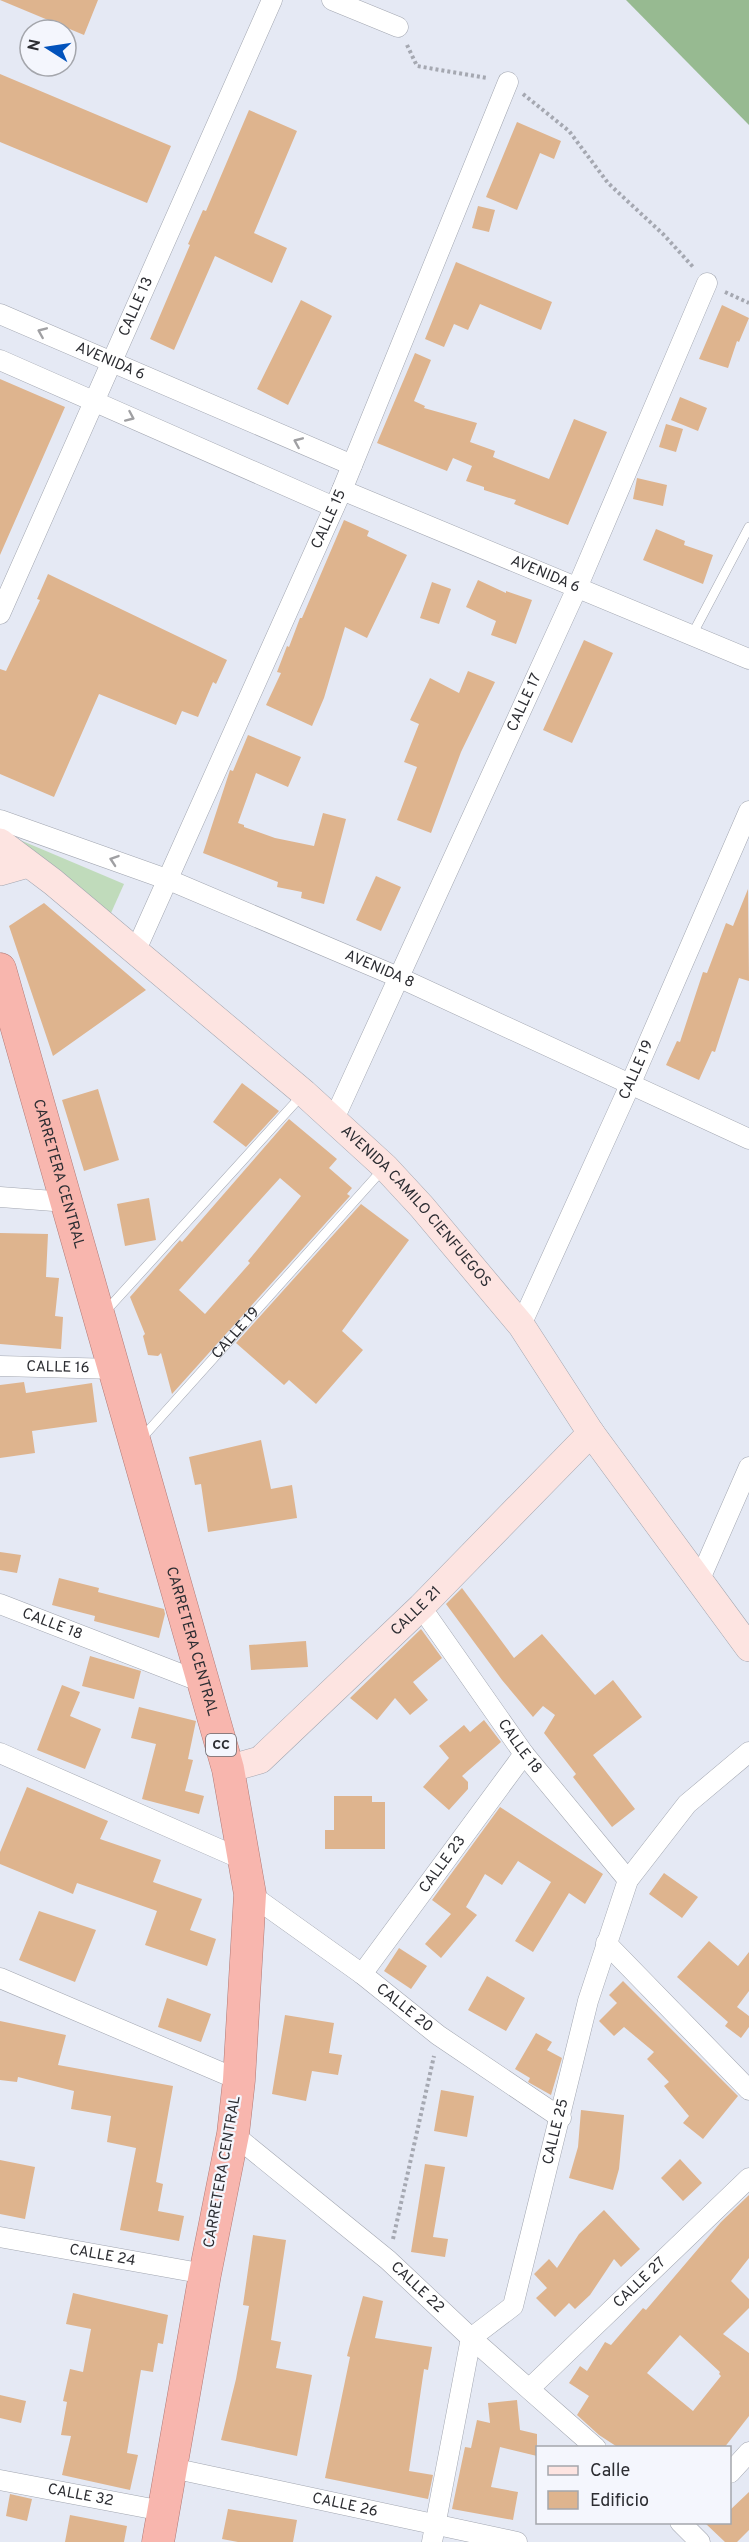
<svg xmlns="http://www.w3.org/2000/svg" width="749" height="2542" font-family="Overpass,sans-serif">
  <rect width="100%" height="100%" fill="#e5e9f4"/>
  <path fill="#c0dbbb" d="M20,840l104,44 -13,29z"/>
  <path fill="#97ba91" d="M626,0h123v125z"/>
  <path fill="#deb48e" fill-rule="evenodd" d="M0,0h98l-14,35z
    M0,74l171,72 -24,57 -147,-61z
    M249,110l48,21 -43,102 33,15 -15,35 -57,-27 -41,94 -24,-11 40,-94 -2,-1 15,-34 3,1z
    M517,122l44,19 -7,18 -14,-6 -23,57 -31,-13z
    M478,206l17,4 -6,22 -17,-4z
    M456,262l96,40 -11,28 -61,-26 -12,26 -14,-6 -10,23 -19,-8z
    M301,300l31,16 -44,89 -31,-16z
    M722,305l27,13 -10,24 -2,-1 -9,27 -29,-9z
    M415,353l16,7 -17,41 11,5 -1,2 53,15 -7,19 25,9 -2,6 56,22 25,-60 33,13 -39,93 -54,-21 2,-4 -32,-10v-3l-18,-6 6,-15 -19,-8 -6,13 -70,-28z
    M0,379l65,28 -65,148z
    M680,397l27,11 -9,23 -27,-11z
    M666,424l17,5 -7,23 -17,-5z
    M637,478l30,7 -4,21 -30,-7z
    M344,520l25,11 -2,5 40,19 -40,83 -22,-11 -21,71 -12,28 -46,-21 15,-32 -4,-1 10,-26 2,1 11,-29h2z
    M656,529l29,12 -1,4 29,10 -10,29 -60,-24z
    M48,574l179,86 -11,24 -3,-2 -15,35 -16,-6 -6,14 -77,-31 -45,103 -54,-23v-105l6,2 34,-71 -3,-1z
    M478,580l28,13v-2l26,9 -16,44 -25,-9 5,-14 -30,-14z
    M432,582l19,7 -12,35 -19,-6z
    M584,640l29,13 -41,90 -29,-13z
    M468,671l27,11 -34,70 -30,81 -34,-13 20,-53 -13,-5 15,-38 -9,-4 20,-42 29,15z
    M248,735l53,22 -13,30 -32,-14 -18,50 6,2v2l31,11 39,8 9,-33 23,6 -22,85 -23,-6 1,-6 -25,-5 1,-5 -75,-29 27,-83 3,1z
    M376,876l25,11 -20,44 -25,-11z
    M748,889l1,92 -10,-3 -24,74 -3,-1 -13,29 -33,-15 11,-24 3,1 23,-70 4,1 19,-50 7,3z
    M44,903l102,87 -93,66 -44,-130z
    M242,1083l37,28 -33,36 -33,-25z
    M98,1089l21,71 -35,11 -22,-71z
    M289,1119l48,40 -8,9 23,20 -5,6 3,2 -178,198 -11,-41 -3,3 -10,-1 -5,-19 2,-2 -15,-37 50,-57 2,2zM280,1178l21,18 -53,65 2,2 -45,51 -26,-24z
    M149,1198l7,42 -31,6 -8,-42z
    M361,1204l48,36 -67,91 21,19 -47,54 -27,-24 -5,5 -48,-42z
    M0,1233l48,1 -2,43 13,1 -4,38 8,1 -2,32 -61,-5z
    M24,1382l2,11 66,-10 5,39 -65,9 3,22 -35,5v-73z
    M261,1440l10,49 21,-4 5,33 -89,14 -7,-48 -6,1 -6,-28z
    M0,1552l21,3 -4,18 -17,-3z
    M59,1578l40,10 -1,4 66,17 1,5 -6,24 -65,-17 1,-5 -43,-11z
    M462,1588l52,70 28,-24 53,61 18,-15 29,37 -49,38 42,54 -23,18 -39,-50 3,-3 -32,-41 11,-18 -12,-9 -10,11 -31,-37 -56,-76z
    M421,1629l21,29 -29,24 15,18 -18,15 -15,-17 -18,22 -27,-22z
    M306,1641l2,26 -57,3 -2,-25z
    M90,1656l51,15 -7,28 -52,-13z
    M62,1685l18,7 -10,24 31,13 -16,40 -48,-19z
    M139,1707l57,14 -8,38 5,1 -8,31 19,5 -5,18 -57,-15 14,-55 -25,-6z
    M484,1720l17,22 -39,34 6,6v7l-19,21 -26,-23 26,-29 -10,-12 25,-21 6,7z
    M27,1787l81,34 -8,18 61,21 -8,22 49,17 -12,31 26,9 -9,27 -62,-21 12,-34 -80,-28 -4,11 -73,-30v-12z
    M334,1796h38v6h13v47h-60v-19h9z
    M500,1807l103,67 -18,30 -16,-11 -36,59 -18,-11 36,-59 -33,-21 -16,24 -17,-11 -19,33 11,8 -36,43 -16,-14 26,-30 -19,-14z
    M664,1873l34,24 -16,21 -33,-24z
    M39,1911l57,19 -21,52 -56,-22z
    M709,1941l29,25 11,-14v39l-12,16 12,9v11l-8,11 -16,-12 3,-4 -51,-45z
    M399,1948l28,18 -16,23 -27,-18z
    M487,1976l38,22 -19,33 -38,-21z
    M623,1981l115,115 -35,43 -20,-16 6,-7 -25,-30 5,-4 -22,-23 7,-7 -30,-25 -10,9 -15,-15 18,-18 -8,-8z
    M167,1998l44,16 -10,28 -43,-15z
    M285,2015l49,8 -5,30 13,2 -4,20 -26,-4 -6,30 -34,-7z
    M0,2021l66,14 -8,30 115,21 -17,96 7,2 -5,27 26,5 -5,25 -59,-11 16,-82 -29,-6 4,-26 -40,-7 3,-18 -56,-14 -1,5 -17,-2z
    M536,2033l16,9 -5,8 15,8 -11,37 -23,-13 2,-4 -15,-9z
    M441,2090l33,6 -7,41 -33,-6z
    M581,2110l43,5 -5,54 -6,21 -44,-12 9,-31z
    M680,2159l22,24 -19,18 -22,-23z
    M0,2160l35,7 -10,52 -25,-5z
    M425,2164l20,3 -12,70 15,2 -3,18 -34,-5z
    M749,2195v63l-18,23 18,18v9l-26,26 26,19v63l-25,32h-105l-20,-13 -22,-20 12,-19 -20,-13 11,-17 7,5 18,-29 6,3 32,-37 3,2 75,-88zM680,2335l40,37 -1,2 2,2 -28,35 -46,-38z
    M604,2210l36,39 -19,18 -7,-8 -24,36 -15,14 -6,-6 -14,14 -19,-19 11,-10 -13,-14 15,-15 8,9 22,-34z
    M253,2235l33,5 -15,100 10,2 -5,26 36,7 -15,81 -76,-16 15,-61 13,-73 -6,-1z
    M73,2293l95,22 -5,29 -5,-1 -5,29 -12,-2 -14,83 11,2 -8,35 -68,-15 9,-39 -10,-1 6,-33 -4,-1 7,-32 13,3 8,-43 -25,-5z
    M363,2296l20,5 -8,37 57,9 -4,23 -4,-1 -15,102 24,4 -5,24 -103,-21 25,-121 -3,-1z
    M0,2395l26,6 -5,22 -21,-5z
    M517,2400l3,30 17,4v22l-37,-9 -9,40 27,5 -5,28 -61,-11 13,-62 6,1 6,-28 13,3 -2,-20z
    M749,2492v38l-12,12h-12l-20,-19h24v-12z
    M10,2494l22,5 -5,22 -21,-5z
    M228,2509l69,11 -4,22h-55l-16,-3z
    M70,2515l57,11 -3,16h-59z"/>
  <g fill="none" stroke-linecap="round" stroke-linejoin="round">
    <defs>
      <g id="service">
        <path d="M692,635l57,-108"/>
        <path d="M104,1313l199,-219"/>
        <path id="s1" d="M141,1439l243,-271"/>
      </g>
      <g id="minor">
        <path d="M332,0l66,27"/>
        <path id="s2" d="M0,314l352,151"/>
        <path d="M0,360l334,147"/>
        <path id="s3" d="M342,490l407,169"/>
        <path id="s4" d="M0,614l272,-614"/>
        <path id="s5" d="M0,820l169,60 229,97 351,162"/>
        <path id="s6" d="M136,950l206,-460 166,-408"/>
        <path id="s7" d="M334,1119l243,-531 130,-305"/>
        <path d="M0,1197l67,5"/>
        <path id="s8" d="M521,1325l109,-240 119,-274"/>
        <path id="s9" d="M0,1366l116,3"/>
        <path d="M700,1579l49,-112"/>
        <path id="s10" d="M0,1604l204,79"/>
        <path id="s11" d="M421,1607l103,147 104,126"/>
        <path d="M0,1753l246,108"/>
        <path id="s12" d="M250,1894l112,80 76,61 123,83"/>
        <path d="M606,1943l143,147"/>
        <path id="s13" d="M362,1974l162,-220"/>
        <path d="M0,1978l239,102"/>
        <path id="s14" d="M233,2134l155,126 83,78 125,110"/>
        <path id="s15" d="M0,2237l205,37"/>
        <path id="s16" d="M530,2388l219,-210"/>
        <path id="s17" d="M172,2468l345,74"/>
        <path d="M730,2473l19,-21"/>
        <path id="s18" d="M0,2480l163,31"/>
        <path d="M680,2522l20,20"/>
        <path id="s19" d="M432,2542l39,-204 42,-32 75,-305 40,-121 59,-76 62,-52"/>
      </g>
      <g id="secondary">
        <path id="s20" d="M0,842l53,40 251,211 81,74 37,40 99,118 70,108 158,215"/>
        <path d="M0,872l28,-8"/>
        <path id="s21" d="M228,1769l32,-9 161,-153 170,-174"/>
      </g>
      <g id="trunk">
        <path id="s22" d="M0,969l228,800 22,125 -11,186 -6,54 -28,140 -47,268"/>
      </g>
    </defs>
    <use href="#service" stroke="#a2a6b0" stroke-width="10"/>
    <use href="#minor" stroke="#a2a6b0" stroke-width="21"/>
    <use href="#secondary" stroke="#a2a6b0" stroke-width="28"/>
    <use href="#trunk" stroke="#b07a76" stroke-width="33"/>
    <path stroke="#a5a8b1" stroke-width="4" stroke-dasharray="3 3" stroke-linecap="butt" d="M407,45l10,21 70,12
      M523,94l46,37 39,52 56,52 30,33
      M725,292l24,11
      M393,2239l41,-183"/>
    <use href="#service" stroke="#fff" stroke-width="9"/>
    <use href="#minor" stroke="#fff" stroke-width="20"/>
    <use href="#secondary" stroke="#fde4e1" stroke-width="27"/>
    <use href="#trunk" stroke="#f8b6ae" stroke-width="32"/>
  </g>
  <defs><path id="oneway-chevron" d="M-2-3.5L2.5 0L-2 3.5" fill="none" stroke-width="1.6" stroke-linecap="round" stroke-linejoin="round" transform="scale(1.5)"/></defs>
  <g stroke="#a0a0a3">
    <use href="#oneway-chevron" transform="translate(42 332) rotate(-157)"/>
    <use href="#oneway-chevron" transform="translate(130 417) rotate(24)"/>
    <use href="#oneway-chevron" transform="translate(298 442) rotate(-157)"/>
    <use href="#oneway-chevron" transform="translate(114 860) rotate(-161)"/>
  </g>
  <g text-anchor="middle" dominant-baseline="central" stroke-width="4.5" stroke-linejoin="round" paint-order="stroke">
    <rect fill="#f4f6fd" stroke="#68696f" stroke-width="1.5" x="206" y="1734" width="30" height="22" rx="4.5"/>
    <g font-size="14" font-weight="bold" fill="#2c2d32">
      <text x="221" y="1745">CC</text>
    </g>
    <g font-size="15" fill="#2c2d32" stroke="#f4f6fd">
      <text stroke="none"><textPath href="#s4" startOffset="336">CALLE 13</textPath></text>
      <text stroke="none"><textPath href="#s2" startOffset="120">AVENIDA 6</textPath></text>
      <text stroke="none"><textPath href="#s6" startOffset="472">CALLE 15</textPath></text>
      <text stroke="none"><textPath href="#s3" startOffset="220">AVENIDA 6</textPath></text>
      <text stroke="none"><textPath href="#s7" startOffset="458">CALLE 17</textPath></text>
      <text stroke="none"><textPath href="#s5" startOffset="408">AVENIDA 8</textPath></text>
      <text stroke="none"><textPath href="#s8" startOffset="280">CALLE 19</textPath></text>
      <text stroke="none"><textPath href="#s22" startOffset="213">CARRETERA CENTRAL</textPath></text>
      <text stroke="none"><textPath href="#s20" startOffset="554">AVENIDA CAMILO CIENFUEGOS</textPath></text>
      <text stroke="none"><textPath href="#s1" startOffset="142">CALLE 19</textPath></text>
      <text stroke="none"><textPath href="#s9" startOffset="58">CALLE 16</textPath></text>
      <text stroke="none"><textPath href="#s21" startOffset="249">CALLE 21</textPath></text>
      <text stroke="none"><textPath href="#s10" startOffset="56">CALLE 18</textPath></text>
      <text stroke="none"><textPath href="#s22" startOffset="699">CARRETERA CENTRAL</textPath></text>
      <text stroke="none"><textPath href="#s11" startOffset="171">CALLE 18</textPath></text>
      <text stroke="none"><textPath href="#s13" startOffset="136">CALLE 23</textPath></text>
      <text stroke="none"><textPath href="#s12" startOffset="192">CALLE 20</textPath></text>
      <text stroke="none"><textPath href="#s19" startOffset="440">CALLE 25</textPath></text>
      <text transform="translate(223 2172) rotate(-80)">CARRETERA CENTRAL</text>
      <text stroke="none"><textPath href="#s15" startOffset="104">CALLE 24</textPath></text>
      <text stroke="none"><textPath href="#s16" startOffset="152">CALLE 27</textPath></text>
      <text stroke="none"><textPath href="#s14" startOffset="240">CALLE 22</textPath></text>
      <text stroke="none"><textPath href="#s18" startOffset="82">CALLE 32</textPath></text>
      <text stroke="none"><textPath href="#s17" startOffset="177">CALLE 26</textPath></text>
    </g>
  </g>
  <rect x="536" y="2446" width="195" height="78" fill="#f4f6fd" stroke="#a4a6ac" stroke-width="1.5"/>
  <rect x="548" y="2466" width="30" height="9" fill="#fde4e1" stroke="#a4a6ac" stroke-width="1.5"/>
  <text x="590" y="2476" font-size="18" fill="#2c2d32">Calle</text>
  <rect x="548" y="2491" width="30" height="18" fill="#deb48e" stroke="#a4a6ac" stroke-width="1.5"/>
  <text x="590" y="2506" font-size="18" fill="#2c2d32">Edificio</text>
  <g transform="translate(48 48) rotate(282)"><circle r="28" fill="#f4f6fd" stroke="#a4a6ac" stroke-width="1.5"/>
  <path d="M0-4.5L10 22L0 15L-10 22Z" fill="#0152bc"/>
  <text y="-9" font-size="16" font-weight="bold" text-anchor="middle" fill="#2c2d32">N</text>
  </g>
</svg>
